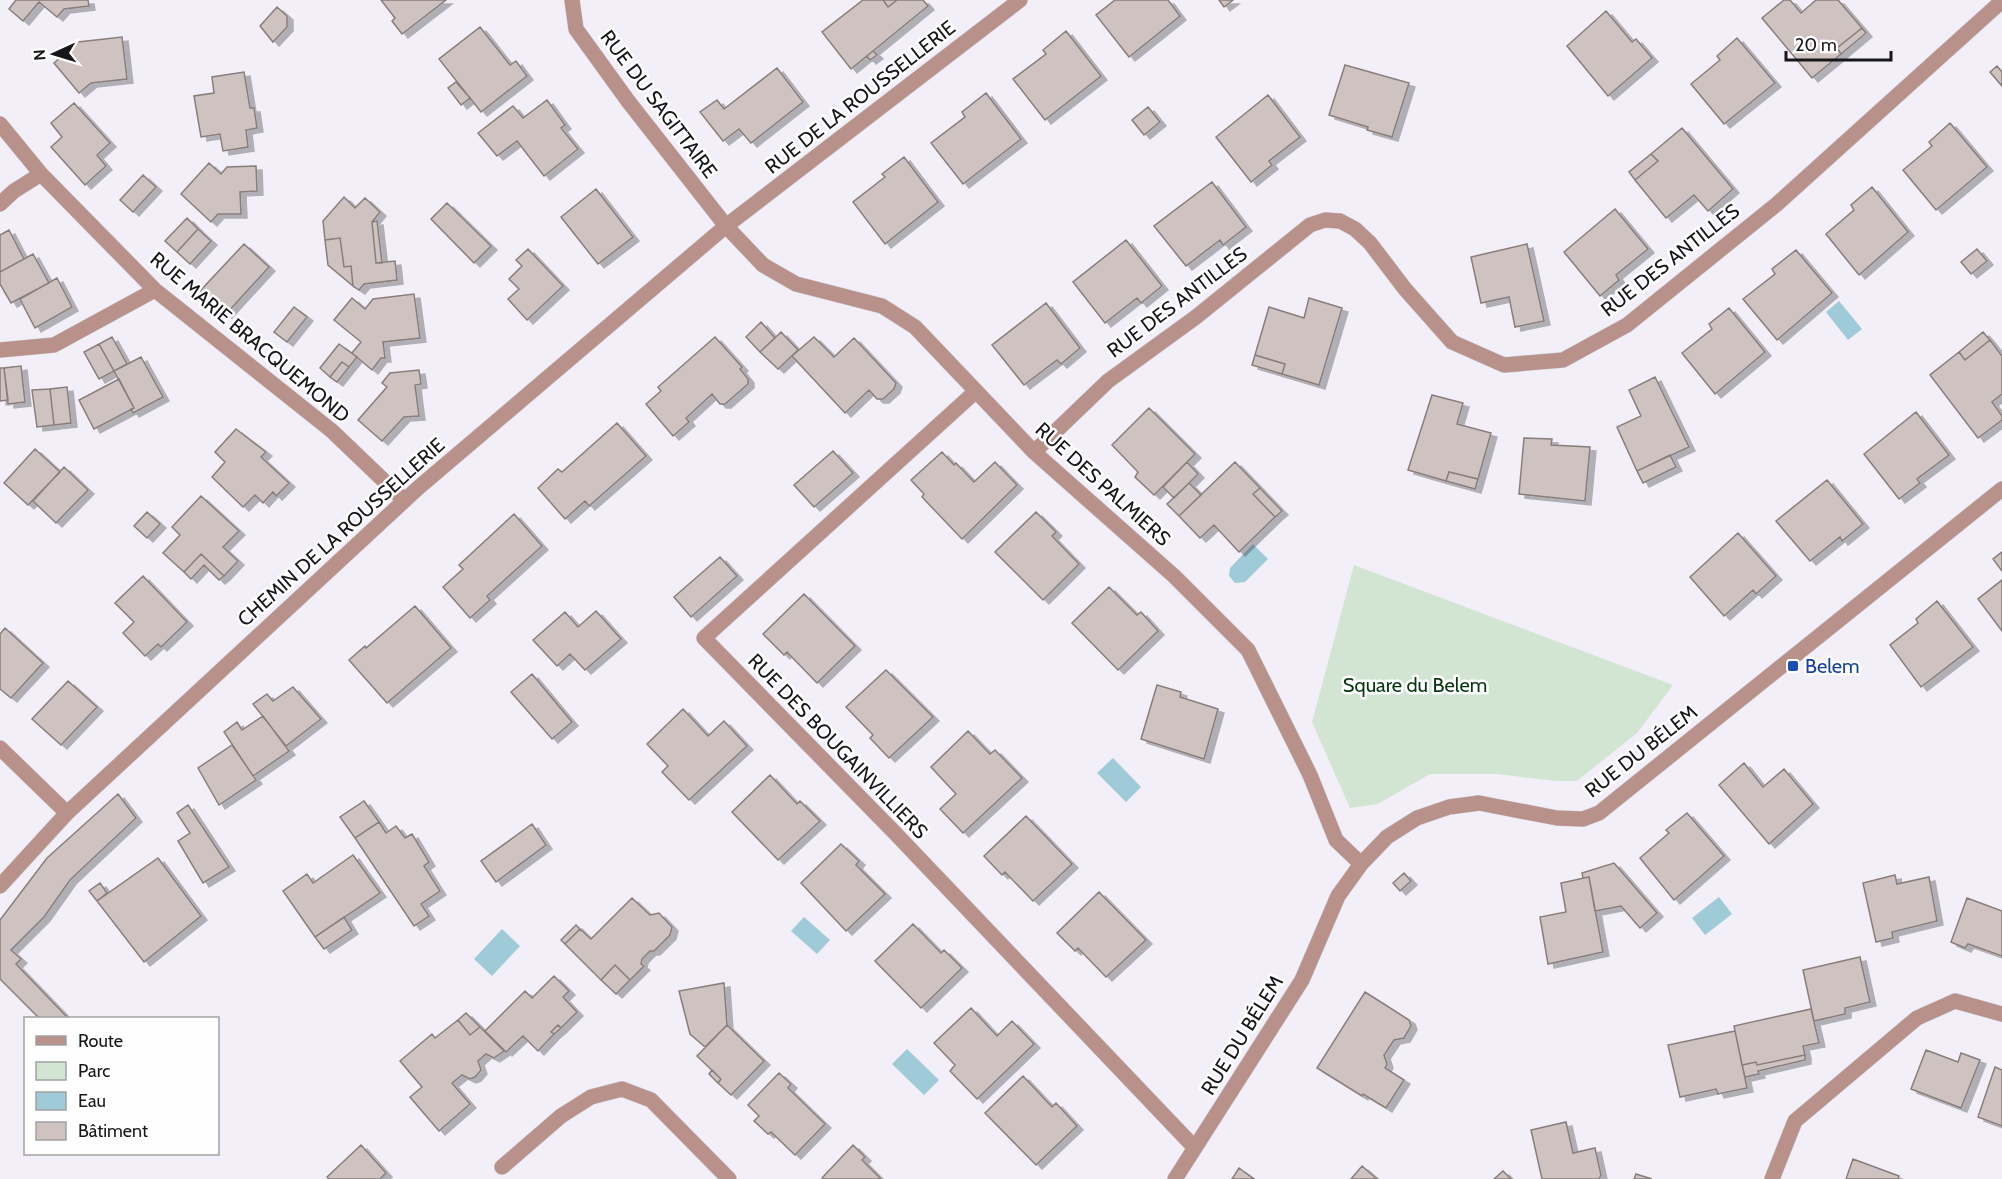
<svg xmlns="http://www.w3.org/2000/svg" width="2002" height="1179" font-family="Cabin,sans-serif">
  <defs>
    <filter id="shadow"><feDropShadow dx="6" dy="4" stdDeviation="0" flood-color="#0004"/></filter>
  </defs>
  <rect width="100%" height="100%" fill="#f2eff8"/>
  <path fill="#d2e5d3" d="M1354,565l319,120 -36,48 -60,48h-20l-60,-7h-67l-52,30 -28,4 -38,-86z"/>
  <path fill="#9fcad8" d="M1839,301l23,28 -14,11 -22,-28z
    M1253,544l15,15 -23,23 -10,1 -6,-7 1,-8z
    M1113,758l28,29 -15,15 -29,-29z
    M1719,897l13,17 -27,21 -13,-17z
    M804,917l26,23 -13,14 -26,-23z
    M502,929l18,17 -28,30 -18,-17z
    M907,1049l32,31 -15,15 -32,-31z"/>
  <path fill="#cec3c0" stroke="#887e7b" stroke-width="1.5" filter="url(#shadow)" d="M16,0h72l1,6 -25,3 -7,8 -18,-15 -16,19 -14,-12z
    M381,0h65l-44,34 -10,-13 3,-3z
    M863,0h20l5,7 9,-7h26l5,6 -77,63 -29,-37z
    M883,0h14l-9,7z
    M1115,0h53l12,16 -51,41 -33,-42z
    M1219,0h14l-9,7z
    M1784,0h6l11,13 15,-13h22l24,28 -25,20 4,6 -29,24 -50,-60z
    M277,7l10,9v11l-14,15 -13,-16z
    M1606,11l26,31 4,-3 16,19 -44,38 -41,-50z
    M480,27l30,38 6,-4 11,15 -46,36 -42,-53z
    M1862,28l4,5 -25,21 -4,-6z
    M1066,31l35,45 -56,44 -32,-41 33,-25 -3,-4z
    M122,37l5,42 -36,4 -12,10 -25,-30 24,-21z
    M1737,38l38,45 -51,41 -33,-40 29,-24 -3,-4z
    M873,51l4,4 -7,5 -3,-4z
    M1345,65l64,18 -17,54 -25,-7 1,-3 -39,-12z
    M1997,66l5,6v14l-12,-14z
    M777,68l26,34 -52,41 -12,-14 -16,12 -23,-29 17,-12 7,9z
    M244,72l6,36h4l3,20 -11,2 2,17 -25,4 -3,-17 -19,3 -7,-41 20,-3 -2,-16z
    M456,82l14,16 -9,7 -13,-17z
    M986,93l35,46 -58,45 -32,-41 34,-26 -3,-5z
    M1268,95l32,42 -31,24 3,4 -21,17 -35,-45z
    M547,100l18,25 -4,3 17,21 -34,27 -27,-35 -20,15 -19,-23 35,-27 10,12z
    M74,103l36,40 -13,12 9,11 -21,19 -34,-38 11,-10 -11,-14z
    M1148,107l12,15 -16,13 -12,-15z
    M1950,123l37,44 -51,43 -33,-40 29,-24 -3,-4z
    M1682,128l51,61 -25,22 -14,-16 -28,23 -31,-38 23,-19 -7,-7z
    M1651,154l7,7 -23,19 -6,-8z
    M904,157l34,45 -53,42 -32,-42 32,-25 -3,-3z
    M209,163l12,11 6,-7 29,-1 1,25 -17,1 1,22h-23l-7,8 -30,-28z
    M143,175l13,12 -23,25 -13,-12z
    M1212,182l34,45 -23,18 -3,-5 -34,26 -32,-40z
    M1872,187l36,45 -49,43 -33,-41 28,-24 -3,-5z
    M596,189l37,48 -35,27 -37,-47z
    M344,197l11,11 10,-10 15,14 -8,10 4,41 19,-2 2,19 -33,4 -5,6 -6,-4 -2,-20 -7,1 -4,-29 -15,2 -2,-19z
    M447,203l44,43 -17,17 -43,-44z
    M1615,209l33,40 -32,26 3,5 -19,16 -36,-44z
    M187,218l11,11 -21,23 -12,-11z
    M377,221l5,42h-6l-4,-41z
    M198,229l13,12 -21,23 -13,-12z
    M9,230l15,29 -24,13v-37z
    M340,238l4,29 7,-1 2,20 -25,-21 -3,-25z
    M1126,240l36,46 -21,17 -4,-5 -32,25 -32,-41z
    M244,244l25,23 -43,47 -26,-23z
    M1527,244l17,77 -29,6 -6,-30 -28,6 -10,-46z
    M528,249l35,37 -36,34 -19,-21 11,-10 -10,-10 13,-13 -6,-6z
    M1977,249l10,12 -16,13 -10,-12z
    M1796,250l36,43 -55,47 -34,-41 32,-25 -3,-5z
    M33,254l16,29 -38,20 -11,-19v-12z
    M57,278l15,29 -37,21 -15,-29z
    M414,294l6,44 -37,4 2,16h-4l-9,12 -20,-17 9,-11 -27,-22 18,-22 13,11 8,-10z
    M1309,298l33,10 -23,77 -37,-11 3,-10 -30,-9 14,-48 35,11z
    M1046,303l34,45 -19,16 -4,-4 -33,25 -32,-40z
    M294,307l13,10 -20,25 -13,-10z
    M1729,308l36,44 -50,42 -33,-41 30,-24 -3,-5z
    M761,322l14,16 -15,14 -14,-15z
    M781,332l17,18 -20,19 -18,-17z
    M1983,332l7,8 -25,20 -6,-8z
    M112,337l15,27 -13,7 -15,-27z
    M715,337l27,30 -2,2 8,10v5l-23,20h-5l-8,-10 -26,24 3,4 -16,14 -27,-32 15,-13 -3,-4z
    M814,337l20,20 20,-19 42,45 -2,6 -11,10h-6l-8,-9 -24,23 -53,-57z
    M1990,340l12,16v38l-10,8 10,14v4l-24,18 -48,-63 29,-23 6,8z
    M99,344l15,27 -15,8 -15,-27z
    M339,344l18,13 -8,10 -7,-5 -12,15 -10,-9z
    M1255,355l30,9 -3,10 -30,-9z
    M141,357l22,40 -30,16 -2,-4 3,-1 -20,-37z
    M342,362l7,5 -12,15 -7,-5z
    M21,366l4,36 -17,2 -4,-36z
    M0,368h4l4,32 -8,1z
    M419,370l2,14 -6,1 4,31 -15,1 -22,24 -24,-21 29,-33 -5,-4 8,-10z
    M1655,377l34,70 -52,24 -20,-44 24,-11 -12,-26z
    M119,379l15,29 -40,21 -15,-29z
    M67,387l4,36 -17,2 -4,-36z
    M50,389l4,36 -17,2 -5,-37z
    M1432,395l31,8 -6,21 34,9 -13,46 -29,-7 -3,9 -38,-11z
    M1149,408l46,46 -41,41 -19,-18 3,-5 -26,-27z
    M1916,412l33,43 -32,24 3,4 -21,16 -35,-45z
    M617,423l29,33 -57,50 -4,-5 -20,18 -27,-31 20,-19 4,3z
    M236,429l30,23 -5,5 28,26 -13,13 -3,-4 -10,11 -8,-8 -12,12 -31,-30 13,-15 -10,-10z
    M1524,438l28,1 -1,6 39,2 -5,54 -66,-7z
    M35,449l25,23 -32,33 -24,-22z
    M833,451l20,22 -39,34 -20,-22z
    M942,452l12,13 2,-2 18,19 21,-20 22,23 -55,54 -40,-42 2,-3 -13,-14z
    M1670,455l6,12 -33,16 -6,-12z
    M1187,462l11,12 -24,24 -11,-11z
    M1235,462l25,26 -7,6 22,23 -36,35 -25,-27 -14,13 -21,-22z
    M64,467l24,23 -32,33 -23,-22z
    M1449,472l29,7 -3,10 -29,-8z
    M1827,480l36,44 -21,17 -2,-4 -30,24 -34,-40z
    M1189,483l12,12 -22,21 -12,-12z
    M1260,488l22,23 -7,6 -22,-23z
    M201,496l38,35 -16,16 15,14 -14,15 -23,-22 -17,18 -21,-19 17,-18 -8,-8z
    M147,512l13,12 -13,14 -13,-12z
    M1036,512l20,20 -4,4 27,28 -36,36 -48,-48z
    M514,514l28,32 -55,50 3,4 -20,18 -27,-31 20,-18 -4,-4z
    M1738,533l38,43 -20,18 -3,-4 -29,26 -34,-39z
    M2002,552v19l-9,-12z
    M201,554l23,22 -5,4 -15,-15 -13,14 -7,-7z
    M720,557l17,19 -46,41 -17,-20z
    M143,576l44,46 -26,25 -3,-3 -13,12 -22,-23 11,-11 -19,-19z
    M2002,580v51l-24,-32z
    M1109,587l28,28 4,-3 17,19 -40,39 -46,-47z
    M804,594l51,52 -38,37 -30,-31 -3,3 -21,-21z
    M1937,601l36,46 -52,40 -31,-42 28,-22 -2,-4z
    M415,606l36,42 -64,55 -38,-43 16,-14 1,2z
    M596,611l25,28 -36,31 -15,-16 -13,12 -24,-26 32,-28 13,15z
    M5,628l38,35 -32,35 -11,-9v-55z
    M886,670l47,47 -44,41 -19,-20 3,-3 -27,-28z
    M532,674l40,48 -20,17 -41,-47z
    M68,681l29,26 -36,38 -29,-26z
    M1157,685l24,7 -1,5 38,12 -14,50 -63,-20z
    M293,687l28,32 -35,27 -33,-42 14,-10 6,7z
    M683,709l25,27 16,-15 23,25 -58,54 -27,-28 6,-6 -21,-22z
    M263,716l26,35 -36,25 -29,-44 13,-10 5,8z
    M968,731l22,23 5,-4 27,28 -59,55 -23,-24 16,-15 -25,-27z
    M232,745l24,35 -37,25 -21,-37z
    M1744,763l19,24 21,-18 29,35 -44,40 -50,-59z
    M770,775l27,29 3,-3 20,20 -42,39 -46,-48z
    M118,794l18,24 -66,62 -26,37 -33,33 10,9 -5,5 52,54h-29l-39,-39v-59l47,-62z
    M364,801l15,21 -24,16 -15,-21z
    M188,805l41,62 -26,16 -25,-42 12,-8 -13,-20z
    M1687,813l37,43 -50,44 -34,-42 29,-25 -3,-3z
    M1026,816l46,48 -39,37 -28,-29 -3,3 -18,-19z
    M379,822l7,11 10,-7 9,12 7,-4 17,28 -5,4 16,25 -19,13 8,12 -15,10 -59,-88z
    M532,824l14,21 -50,37 -15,-21z
    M841,844l18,17 -3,4 29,29 -39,37 -45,-48z
    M353,855l27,38 -65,44 -32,-46 24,-17 6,9z
    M158,858l43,58 -57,46 -47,-61z
    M1614,863l43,50 -17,15 -19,-22 -26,5 -6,-34 -6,1 -1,-5z
    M1404,873l7,8 -11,10 -7,-8z
    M1895,875l2,9 32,-7 8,44 -45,11 1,6 -17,4 -13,-59z
    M1589,877l14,75 -55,12 -8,-47 26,-5 -5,-29z
    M100,883l7,10 -10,8 -8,-10z
    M1099,892l47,48 -40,37 -28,-29 -3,3 -18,-18z
    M632,898l18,17 9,-2 13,14 -2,8 -16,16h-4l-8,8 -1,5 3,2 -14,14 -15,-15 -14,15 -36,-36 15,-15 11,10z
    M1967,898l35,13v45l-34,-12 -3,4 -14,-6z
    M344,917l8,13 -28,19 -9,-12z
    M913,924l28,29 3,-3 18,18 -41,40 -46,-47z
    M576,925l4,4 -15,15 -4,-4z
    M1860,957l10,45 -25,6v6l-31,7 -11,-51z
    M615,965l15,15 -14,14 -15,-14z
    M554,976l15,15 -6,6 14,15 -16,16 -3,-3 -7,7 3,2 -16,17 -15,-15 -17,16 -21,-21 40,-40 7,7z
    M724,983l3,42 -22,22 -15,-13 -11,-43z
    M1365,992l44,28 2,6 -7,12 -10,2 -10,15 3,9 -2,4 19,12 -18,28 -23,-14 -1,2 -45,-28z
    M971,1008l26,28 15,-15 22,23 -57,55 -27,-28 5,-6 -21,-22z
    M1811,1009l8,34 -16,3 2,9 -48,10 -1,-3 -14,3 -8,-39z
    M466,1013l14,14 -10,8 -12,-15z
    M458,1020l12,15 10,-8 24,24 -10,7 -8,-4 -8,7 3,9 -6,7 -5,2 -8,-4 -10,8 18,21 -31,27 -29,-34 12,-10 -22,-26 32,-27 3,4z
    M558,1025l3,3 -7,6 -3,-2z
    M727,1025l37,36 -33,34 -13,-12 3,-4 -24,-23z
    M1735,1031l12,57 -29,6 -2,-5 -36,8 -12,-52z
    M1926,1050l32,12 3,-9 19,7 -19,48 -50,-19z
    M1805,1055v5l-47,11 1,3 -14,3 -3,-12 14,-3 1,3z
    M1995,1067l7,3v56l-24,-9z
    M712,1070l9,9 -3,4 -9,-9z
    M779,1073l12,11 -3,4 37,36 -30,31 -24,-23 -3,2 -14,-13 5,-5 -11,-11z
    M1023,1076l29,31 4,-4 21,23 -41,39 -51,-52z
    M1566,1122l7,31 22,-5 6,27 -2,4h-57l-11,-49z
    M361,1145l25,28 -6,6h-51l-2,-2z
    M853,1145l12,12 -3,3 19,19h-58l-1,-1z
    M1853,1159l46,17 -1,3h-52z
    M1362,1166l15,13h-26z
    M1239,1168l15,11h-22z
    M1503,1171l8,8h-17z
    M1636,1174l16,5h-18z"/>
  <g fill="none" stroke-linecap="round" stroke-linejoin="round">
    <defs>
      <path id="minor" d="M572,0l4,29 52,72 98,125 37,39 33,19 86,22 33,21 119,125 140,124 74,74 62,125 26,65 25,24
        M0,124l41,50 114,116 177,141 72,69
        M0,204l14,-13 27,-17
        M0,350l54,-5 101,-55
        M975,392l-271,246 191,195 300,315
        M1034,452l74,-71 88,-64 114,-92 15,-5 15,1 15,8 15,14 35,46 47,53 52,23 59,-5 64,-35 150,-121 225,-203
        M0,748l67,65
        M0,886l67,-73 351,-325 308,-262 294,-226
        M502,1167l59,-51 30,-19 31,-8 29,11 78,79
        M1175,1179l127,-199 36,-84 23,-32 26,-27 30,-19 32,-11 30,-4 78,15 26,1 16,-6 403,-324
        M1772,1179l23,-58 122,-103 38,-17 47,13"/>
    </defs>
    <use href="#minor" stroke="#cfccd4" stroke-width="16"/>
    <use href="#minor" stroke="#b9918b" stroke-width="15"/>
  </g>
  <rect fill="#1a4fb4" stroke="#fefefe" stroke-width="2" x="1787" y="660" width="12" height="12" rx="3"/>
  <g text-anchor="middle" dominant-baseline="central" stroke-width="5" stroke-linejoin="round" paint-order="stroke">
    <g font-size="20" fill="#171619" stroke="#fefefe">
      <text transform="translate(860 97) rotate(-38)">RUE DE LA ROUSSELLERIE</text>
      <text transform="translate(659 104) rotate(53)">RUE DU SAGITTAIRE</text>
      <text transform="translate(1670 260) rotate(-38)">RUE DES ANTILLES</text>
      <text transform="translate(1177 302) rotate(-37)">RUE DES ANTILLES</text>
      <text transform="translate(250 337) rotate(40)">RUE MARIE BRACQUEMOND</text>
      <text transform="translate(1103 484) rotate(42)">RUE DES PALMIERS</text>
      <text transform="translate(341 532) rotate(-42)">CHEMIN DE LA ROUSSELLERIE</text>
      <text transform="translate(838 746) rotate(46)">RUE DES BOUGAINVILLIERS</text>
      <text transform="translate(1641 751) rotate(-38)">RUE DU BÉLEM</text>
      <text transform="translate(1242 1035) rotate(-58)">RUE DU BÉLEM</text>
    </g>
    <g font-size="20" fill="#164399" stroke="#fefefe" text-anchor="start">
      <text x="1805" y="666">Belem</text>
    </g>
    <g font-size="20" fill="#0a3712" stroke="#fefefe">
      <text x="1415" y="685">Square du Belem</text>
    </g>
  </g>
  <rect x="24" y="1017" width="195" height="138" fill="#fefefe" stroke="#a2a1a2" stroke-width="1.5"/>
  <rect x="36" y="1036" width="30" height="9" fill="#b9918b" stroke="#a2a1a2" stroke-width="1.5"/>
  <text x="78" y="1047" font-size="18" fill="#171619">Route</text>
  <rect x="36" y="1062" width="30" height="18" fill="#d2e5d3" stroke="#a2a1a2" stroke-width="1.5"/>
  <text x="78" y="1077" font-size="18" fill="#171619">Parc</text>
  <rect x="36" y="1092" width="30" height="18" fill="#9fcad8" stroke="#a2a1a2" stroke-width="1.5"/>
  <text x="78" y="1107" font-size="18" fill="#171619">Eau</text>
  <rect x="36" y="1122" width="30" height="18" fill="#cec3c0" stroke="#a2a1a2" stroke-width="1.5"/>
  <text x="78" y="1137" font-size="18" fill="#171619">Bâtiment</text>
  <g transform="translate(54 54) rotate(266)" stroke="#fefefe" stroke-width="4.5" paint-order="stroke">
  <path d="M0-4.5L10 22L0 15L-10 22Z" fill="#171619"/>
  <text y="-9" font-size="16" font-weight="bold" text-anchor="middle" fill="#171619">N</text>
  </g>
  <path d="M1786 51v9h105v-9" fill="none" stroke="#171619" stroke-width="3"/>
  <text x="1795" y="51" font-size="18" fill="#171619" stroke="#fefefe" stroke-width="4.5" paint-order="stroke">20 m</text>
</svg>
